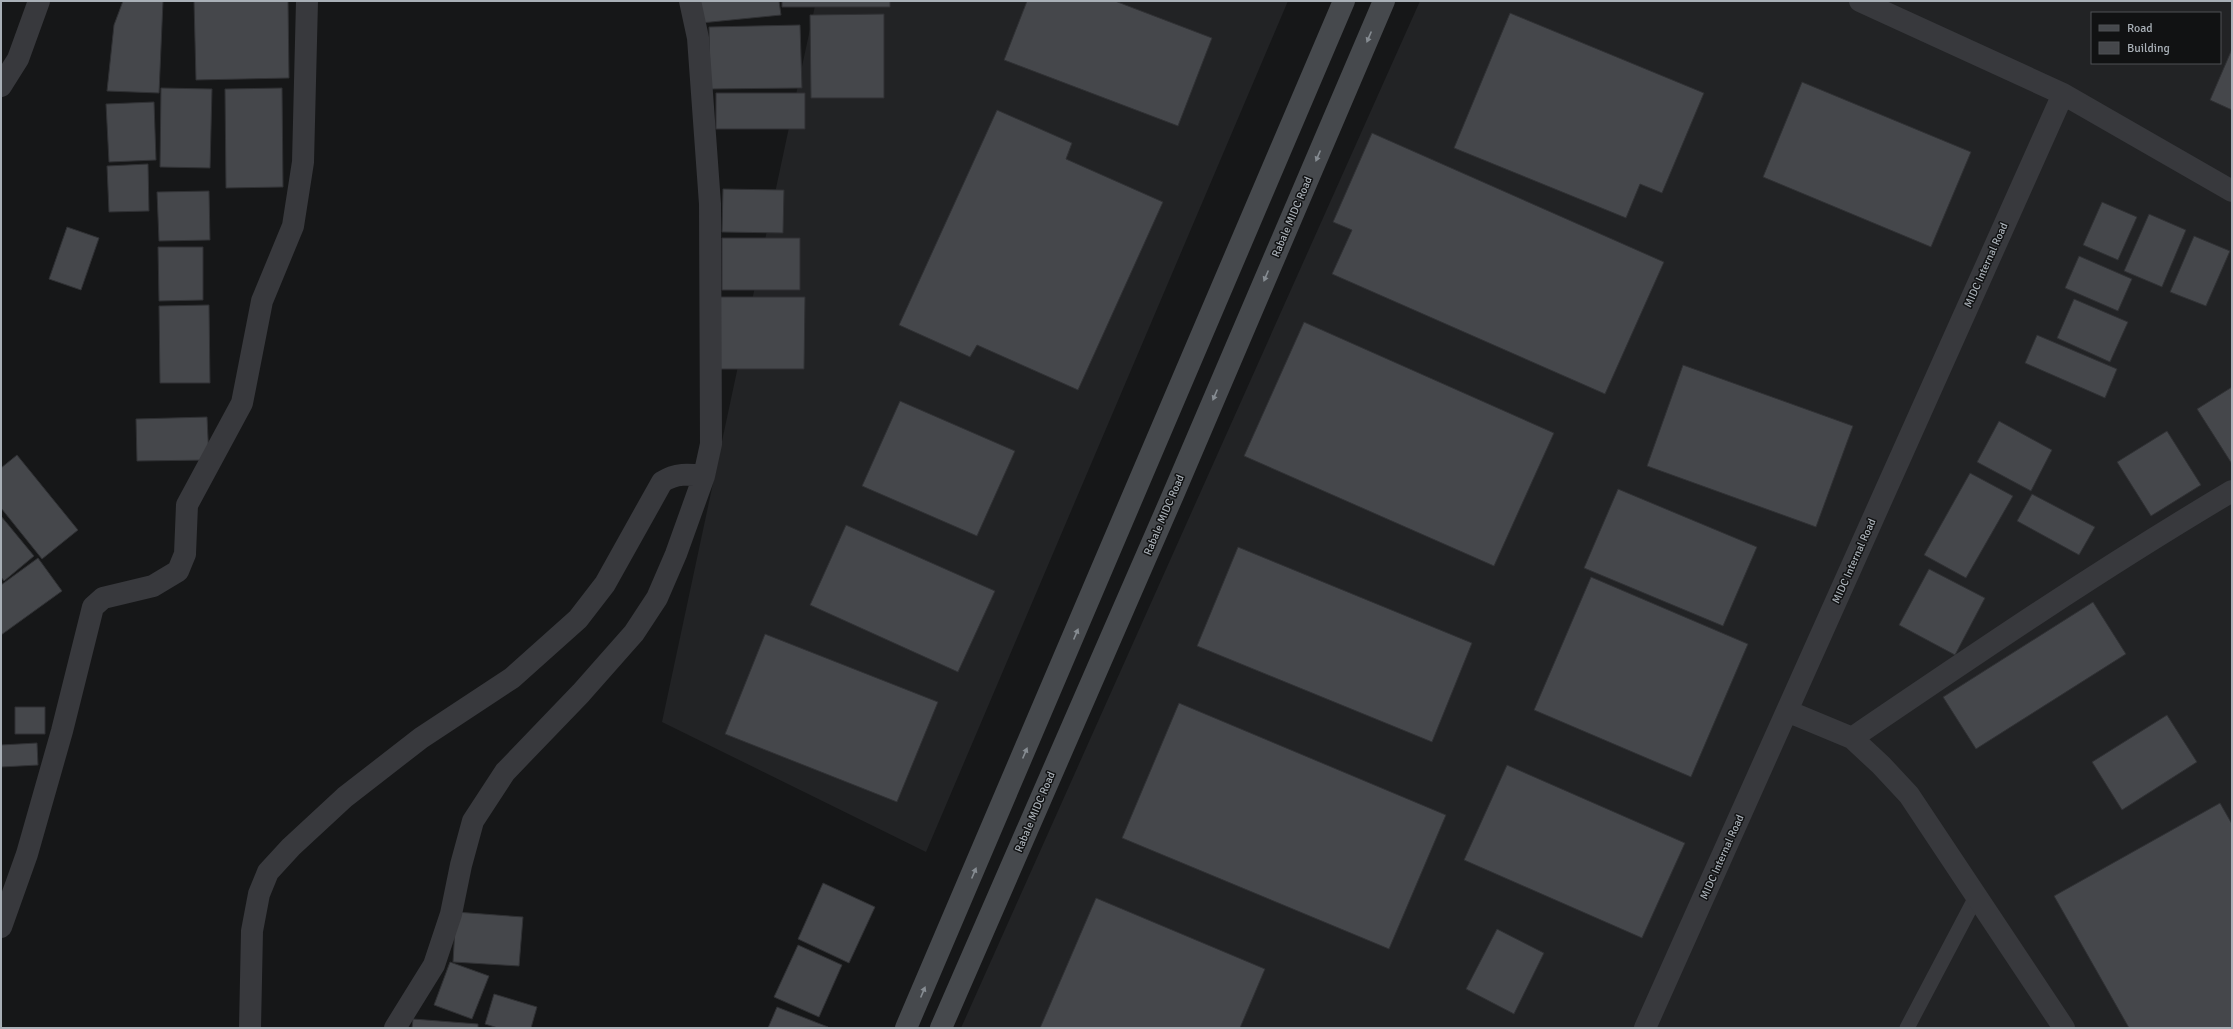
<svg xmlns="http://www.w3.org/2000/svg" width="2233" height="1029" font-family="Signika,sans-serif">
  <rect width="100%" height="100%" fill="#161718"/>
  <path fill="#222325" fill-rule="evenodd" d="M816,1h472l-362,851 -264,-130z
    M1420,1h812v1027h-1271zM2092,13h128v50h-128z"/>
  <path fill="#45474b" stroke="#303134" d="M123,1h40l-4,92 -52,-2 7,-66z
    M194,1h94l1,77 -93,2z
    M699,1h80l2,14 -80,8z
    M782,1h108v6h-108z
    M1027,1h88l97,37 -34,88 -174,-66z
    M1510,13l194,80 -42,100 -22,-9 -14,34 -172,-70z
    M884,14v84h-73l-1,-83z
    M800,25l2,63 -92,1 -1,-62z
    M2232,49v61l-22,-10z
    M1802,82l169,70 -40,95 -168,-70z
    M161,88l51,1 -2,79 -50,-1z
    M282,88l1,99 -57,1 -1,-99z
    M716,93h89v36h-89z
    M154,102l2,58 -47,2 -3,-58z
    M997,110l75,33 -6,16 97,43 -85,188 -101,-45 -7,12 -71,-32z
    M1372,133l292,129 -59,132 -273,-120 20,-44 -19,-8z
    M148,164l1,47 -40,1 -2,-46z
    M723,189l61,1 -1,43 -61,-1z
    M209,191l1,49 -51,1 -2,-49z
    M2102,202l35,15 -19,43 -35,-15z
    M2149,214l37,16 -24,57 -38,-16z
    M67,227l32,11 -18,52 -32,-11z
    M2194,236l36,15 -24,55 -36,-14z
    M722,238h78v52h-78z
    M158,247h45v53l-44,1z
    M2079,256l53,23 -14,32 -53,-23z
    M715,297h90l-1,72h-90z
    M2074,299l54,23 -18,40 -53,-24z
    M209,305l1,78h-50l-1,-77z
    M1304,322l250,111 -60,133 -250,-110z
    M2037,335l80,34 -12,29 -80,-35z
    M1683,365l170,61 -37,101 -169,-61z
    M2232,387v77l-35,-55z
    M900,401l115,50 -38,85 -115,-50z
    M207,417l2,43 -72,1 -1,-42z
    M1999,421l53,29 -21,41 -54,-29z
    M2167,431l34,54 -50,31 -34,-54z
    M17,455l61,75 -36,29 -41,-51v-40z
    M1970,473l43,23 -47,82 -42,-23z
    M1618,489l139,58 -34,79 -139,-58z
    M2032,494l63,33 -16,28 -62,-34z
    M1,516l33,40 -30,25 -3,-4z
    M846,525l149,66 -37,81 -148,-67z
    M1238,547l234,96 -40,99 -235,-96z
    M38,558l24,33 -61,44v-50z
    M1929,569l56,29 -30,57 -56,-30z
    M1591,577l157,67 -57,133 -157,-67z
    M2093,602l33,52 -150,95 -33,-52z
    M765,634l173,68 -41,100 -172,-68z
    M1179,703l267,112 -57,134 -267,-111z
    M15,707h30v27h-30z
    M2167,715l30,47 -75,48 -30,-48z
    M37,743l1,22 -37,2v-22z
    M1507,765l178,78 -43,95 -178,-78z
    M2220,803l12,21v204h-103l-75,-132z
    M823,883l52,24 -26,56 -51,-24z
    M1096,898l169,71 -25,59h-200z
    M456,912l67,5 -4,49 -66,-4z
    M1497,929l47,24 -30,61 -48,-25z
    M798,945l44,20 -23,52 -45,-20z
    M450,962l39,14 -17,43 -38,-14z
    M494,994l43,13 -6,21h-33l-13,-4z
    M777,1007l51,20 -60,1z
    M413,1019l65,5v4h-66z"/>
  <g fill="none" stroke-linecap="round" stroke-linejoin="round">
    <path stroke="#38393d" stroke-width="15" d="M1907,1028l69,-131"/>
    <path stroke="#38393d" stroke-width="22" d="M1860,1l203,93 169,97
      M1,86l17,-27 21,-58
      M1787,711l65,27 29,27 28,30 155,233
      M1852,738c125,-85 250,-170 380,-247
      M1,927l26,-73 35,-123 31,-124 10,-9 50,-12 25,-15 7,-17 2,-49 55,-102 20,-102 31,-75 10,-64 4,-161
      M250,1028l2,-97 7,-37 9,-22 23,-25 54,-50 76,-59 91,-60 66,-59 27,-35 57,-102c14,-9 26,-8 42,-6l7,-32 -1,-240 -12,-166 -8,-37
      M395,1028l39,-63 17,-51 10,-49 12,-44 32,-49 76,-79 53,-60 23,-35 19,-44 28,-78
      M1645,1028l418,-934"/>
    <path stroke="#46494d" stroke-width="22" d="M906,1028l438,-1027
      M941,1028l232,-533 211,-494"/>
  </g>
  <defs><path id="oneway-solid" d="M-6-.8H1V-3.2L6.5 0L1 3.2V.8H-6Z"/></defs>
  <g fill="#868c92">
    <use href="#oneway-solid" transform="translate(1369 37) rotate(113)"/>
    <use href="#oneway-solid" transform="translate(1318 156) rotate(113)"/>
    <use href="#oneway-solid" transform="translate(1266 276) rotate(113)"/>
    <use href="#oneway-solid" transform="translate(1215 395) rotate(113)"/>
    <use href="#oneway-solid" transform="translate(1076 634) rotate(-67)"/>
    <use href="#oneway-solid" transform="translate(1025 753) rotate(-67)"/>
    <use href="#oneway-solid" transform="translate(974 873) rotate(-67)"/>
    <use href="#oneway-solid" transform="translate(923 992) rotate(-67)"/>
  </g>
  <g text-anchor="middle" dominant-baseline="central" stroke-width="3" stroke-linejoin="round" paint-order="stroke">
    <g font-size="11" fill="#a9b0b7" stroke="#111213">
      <text transform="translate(1292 217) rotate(-67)">Rabale MIDC Road</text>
      <text transform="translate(1986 265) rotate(-66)">MIDC Internal Road</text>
      <text transform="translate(1164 515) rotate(-67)">Rabale MIDC Road</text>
      <text transform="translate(1854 561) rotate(-66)">MIDC Internal Road</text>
      <text transform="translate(1035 812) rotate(-67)">Rabale MIDC Road</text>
      <text transform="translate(1722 857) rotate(-66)">MIDC Internal Road</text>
    </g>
  </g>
  <rect width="2233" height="1029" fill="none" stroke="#a9b0b7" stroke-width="4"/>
  <rect x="2091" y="12" width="130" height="52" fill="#111213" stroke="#4e5155"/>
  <rect x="2099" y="25" width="20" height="6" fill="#46494d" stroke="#4e5155"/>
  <text x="2127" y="32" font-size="12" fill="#a9b0b7">Road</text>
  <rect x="2099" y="42" width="20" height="12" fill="#45474b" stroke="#4e5155"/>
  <text x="2127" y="52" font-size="12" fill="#a9b0b7">Building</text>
</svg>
